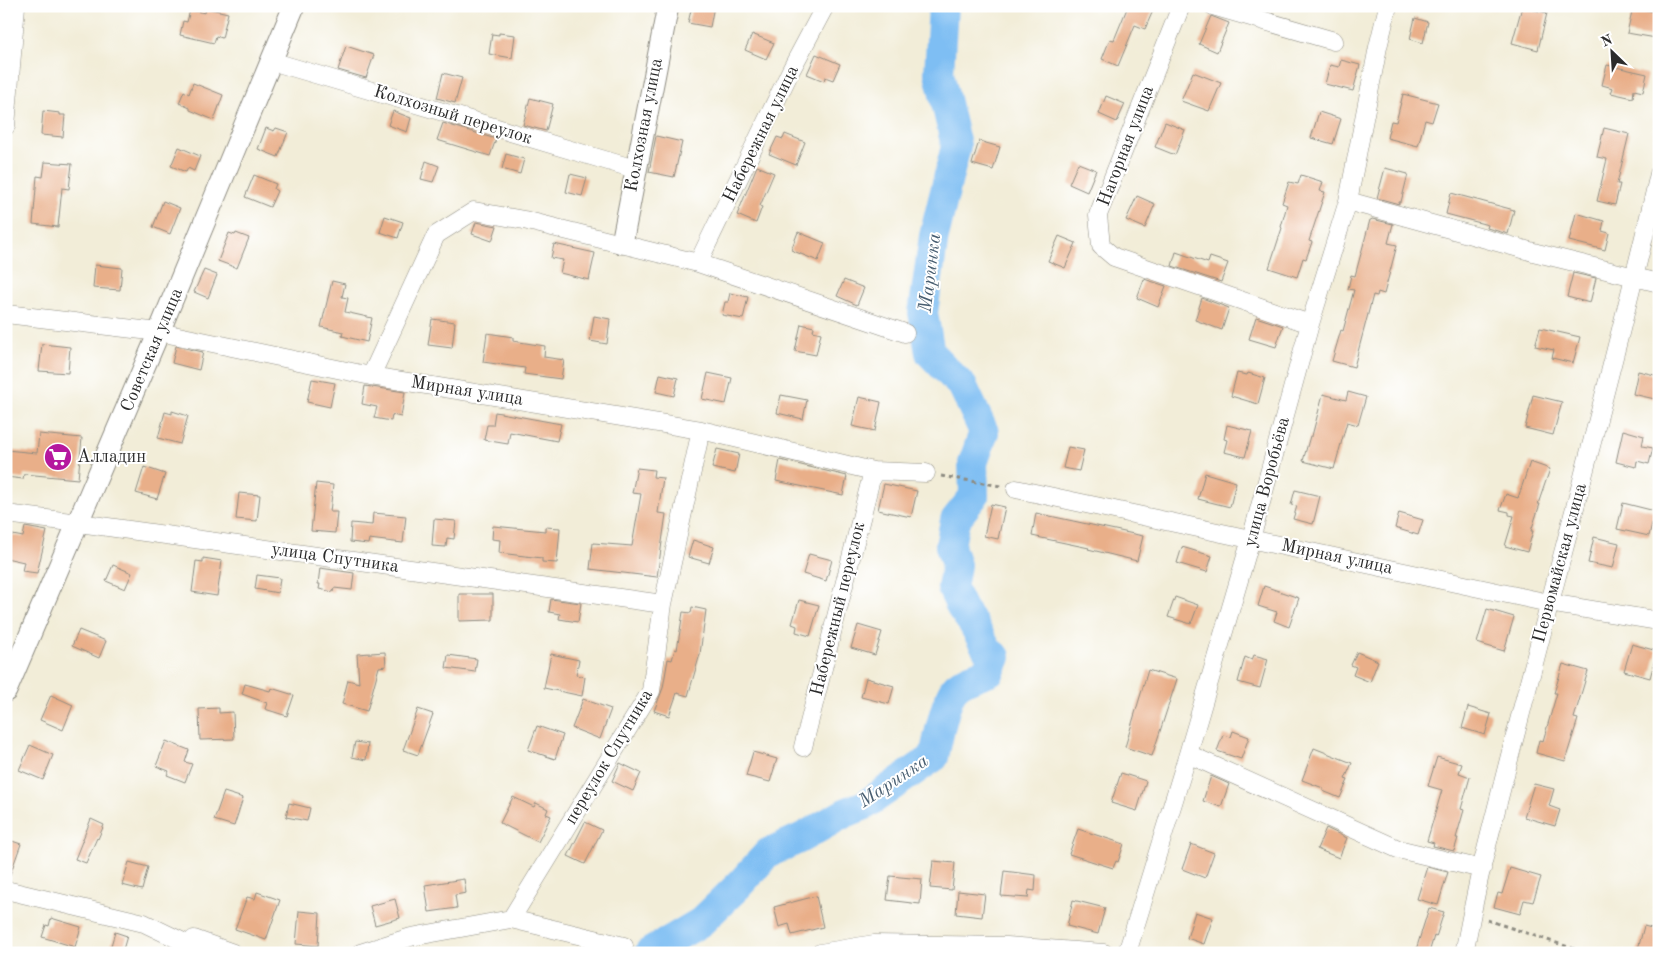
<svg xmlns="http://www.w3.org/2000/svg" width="1665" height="959" font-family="'Old Standard TT',serif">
  <rect width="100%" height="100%" fill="#fff"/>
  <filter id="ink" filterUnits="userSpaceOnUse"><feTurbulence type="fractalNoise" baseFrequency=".02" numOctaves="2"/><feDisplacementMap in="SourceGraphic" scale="10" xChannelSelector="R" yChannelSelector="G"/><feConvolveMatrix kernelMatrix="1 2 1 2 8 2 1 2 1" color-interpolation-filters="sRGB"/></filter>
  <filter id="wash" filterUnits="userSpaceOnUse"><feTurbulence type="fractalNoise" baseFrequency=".0096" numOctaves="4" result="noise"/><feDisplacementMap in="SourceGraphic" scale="20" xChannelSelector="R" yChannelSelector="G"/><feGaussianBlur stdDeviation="1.12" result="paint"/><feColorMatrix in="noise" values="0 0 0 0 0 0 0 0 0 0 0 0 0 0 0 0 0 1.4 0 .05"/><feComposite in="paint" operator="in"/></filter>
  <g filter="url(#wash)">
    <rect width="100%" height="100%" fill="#f2edd8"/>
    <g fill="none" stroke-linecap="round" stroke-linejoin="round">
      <path stroke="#7ebef3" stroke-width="30" d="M649,953l52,-31 38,-37 29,-32 33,-15 44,-25 20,-8 69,-48c3,-14 12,-60 21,-69 8,-9 24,-13 35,-17l6,-14 -8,-6 -15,-27 -11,-15 -10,-21 4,-23 -6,-19 5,-26 19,-24 -1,-33 11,-31 -21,-45 -33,-34 -7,-40 11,-77 22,-90 -17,-73 4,-67"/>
    </g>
    <g id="blocks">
      <path fill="#e9af89" d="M692,6h22l-4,21 -22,-4z
        M1128,6h27l-10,23 -10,-4 -17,41 -16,-7 8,-20 4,1z
        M1522,7l25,6 -9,37 -26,-7z
        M1633,7l26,6v12l-3,13 -29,-5z
        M206,8l22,5 -6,25 -6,-2 -2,7 -34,-8 3,-14 4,1 3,-12 15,3z
        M1211,16l18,7 -12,29 -18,-8z
        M1415,18l13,4 -5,21 -13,-4z
        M499,33l16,2 -3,23 -23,-4 3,-20 7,1z
        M752,34l22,9 -8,16 -21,-9z
        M346,46l28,9 -8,23 -28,-8z
        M816,54l24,10 -7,16 -8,-3 -1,4 -17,-7z
        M1341,60l19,5 -7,26 -28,-7 5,-19 9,2z
        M1607,65l40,9 -4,18 -9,-2 -1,8 -22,-5 2,-5 -11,-3z
        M1193,72l28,11 -12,28 -28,-10z
        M443,73l19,5 -7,25 -18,-5z
        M193,83l30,12 -9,25 -24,-10v-2l-11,-5 5,-12 5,3z
        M1403,94l35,9 -6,19 -7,-2 -7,26 -31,-8 4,-17 5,1z
        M1106,96l19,8 -8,18 -18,-8z
        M530,98l23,6 -7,27 -23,-6z
        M43,111l17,2v2h5l-2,22 -22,-2z
        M393,111l18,7 -4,14 -19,-7z
        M1319,112l22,7 -8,25 -22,-6z
        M1165,122l20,8 -10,25 -20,-8z
        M443,123l53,16 -6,17 -53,-16z
        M266,128l8,3 2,-3 12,4 -10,25 -20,-8z
        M1604,128l25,6 -12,50h3l-5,21 -18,-4 10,-42 -10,-2z
        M785,134l20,8 -9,23 -27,-11 8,-17 6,2z
        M656,136l26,6 -8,35 -25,-5z
        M979,141l21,6 -7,23 -21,-6z
        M179,147l21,9 -6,15 -6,-3 -2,4 -15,-6z
        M506,154l18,5 -4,15 -18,-5z
        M426,161l13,5 -6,16 -12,-3z
        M45,162l27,2 -3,25 -7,-1 -4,39 -25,-3 4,-48 6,1z
        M1078,163l18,7 -9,22 -18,-8z
        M757,166l17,7 -14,33 2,1 -6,16 -19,-8z
        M1385,168l23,6 -7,28h-2v2l-22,-6z
        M570,174l17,4 -5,18 -16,-4z
        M254,175l22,9 -2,5 3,2 -7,16 -25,-10z
        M1301,175l22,7 -3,9 5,1 -16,49 3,1 -6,17 -3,-1 -6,19 -28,-9 13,-40 -1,-1 6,-22 -5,-2 7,-21 9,2z
        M1451,193l63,17 -6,24 -21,-6 1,-3 -42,-11z
        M1137,196l18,8 -10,24 -19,-8z
        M163,201l17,7 -10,26 -17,-7z
        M1576,213l28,8 -2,10 7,2 -4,17 -36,-9z
        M385,216l18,6 -5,16 -18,-6z
        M1372,219l21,5 -5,19 9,2 -13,49 -6,-2 -1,4 -4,-1 -19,72 -22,-6 9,-31 2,1 11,-41 -6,-1 3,-14 4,1 15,-56h1z
        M476,222l21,4 -5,15 -20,-7z
        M798,232l27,11 -7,18 -27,-11z
        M229,233l6,2 1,-2 13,5 -12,30 -19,-7z
        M1059,236l17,7 -11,25 -17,-7z
        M554,244l41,9 -6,27 -29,-7 3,-13 -12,-2z
        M1176,252l32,11 2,-6 18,6 -7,19 -49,-16z
        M95,265l27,3 -2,22 -27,-2z
        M204,270l13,5 -9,23 -14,-6z
        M1573,273l23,5 -6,25 -23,-6z
        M1144,279l22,7 -8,21 -21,-9z
        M844,280l20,8 -7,17 -20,-9z
        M332,281l13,3 -3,13 6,1 -3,14 27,6 -5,24 -25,-6 1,-4 -22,-5z
        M730,293l18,4 -5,22 -21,-4 3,-13h3z
        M1202,298l27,10 -7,22 -27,-10z
        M594,316l16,3 -3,25 -17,-3z
        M1256,317l27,9 -7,21 -27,-8z
        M432,319l23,3 -3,26 -24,-3z
        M801,324l13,3 -1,4 8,2 -5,22 -21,-4z
        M1540,328l40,9 -7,26 -21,-5 2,-8 -19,-4z
        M487,333l26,4v4l32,5 -1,11 20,3 -3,19 -37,-5 1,-6 -42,-6z
        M42,344l28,3 -2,26 -29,-2z
        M176,346l27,6 -4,18 -27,-7z
        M1638,371l21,5v24l-26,-6z
        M708,373l24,5 -6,26 -24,-5z
        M1237,373l10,2 1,-2 17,5 -7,26 -27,-8z
        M660,374l18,4 -4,18 -18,-4z
        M312,379l23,4 -5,24 -23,-5z
        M365,386l40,6 -4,25 -9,-2 -1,6 -17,-3 3,-11 -15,-3z
        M1348,392l18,5 -8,28 -11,-3 -13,47 -31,-8 7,-25h2l11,-42 23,6z
        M781,395l26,5 -4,19 -26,-6z
        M1533,395l29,7 -9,33 -28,-7z
        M859,397l22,5 -6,29 -23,-5z
        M172,411l16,5 -8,28 -22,-6 7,-26 7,2z
        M495,412l66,12 -4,17 -47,-9 -2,12 -24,-4 3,-15h6z
        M1227,425l25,6 -7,26 -21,-5 3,-12 -3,-1z
        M1623,430l21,6 -2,10 11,2 -4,16 -12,-3 -1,6 -20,-5z
        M39,434l43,4 -4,41 -54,-5 -1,5 -17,-2v-27l31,3z
        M1068,447l16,3 -5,21 -16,-3z
        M717,449l22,5 -4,19 -23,-5z
        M780,460l67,16 -4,19 -67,-14z
        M1530,462l20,7 -12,35h2l-9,27h2l-6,21 -22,-6 9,-30 -5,-1v-3l-9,-2 6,-16 12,4z
        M144,467l21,7 -8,25 -21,-6z
        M637,468l17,2 -1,7 10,1 -5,35 8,1 -9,63 -67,-8 3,-26 39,3 9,-52 -9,-1z
        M1205,473l31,9 -6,25 -32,-8z
        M316,483l17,2 -3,27h7l-2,21 -24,-2z
        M884,484l33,7 -6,26 -33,-7z
        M1295,490l25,6 -7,28 -20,-5 4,-13 -6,-1z
        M239,493l21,2 -3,26 -21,-2z
        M1623,503l32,8 -6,25 -32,-7z
        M991,504l14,3 -7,32 -14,-3z
        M373,513l33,3 -3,27 -34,-4 -1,5 -18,-2 1,-19 21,2z
        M1036,513l107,23 -6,25 -49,-12 1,-1 -57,-12z
        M1399,513l24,7 -5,15 -23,-7z
        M434,519l22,2 -2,18 -7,-1 -1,9 -14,-1z
        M493,526l52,5v-4l15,1 -3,35 -15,-1v-4l-43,-5 1,-13 -8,-1z
        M25,527l22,4 -10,42 -15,-2 2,-9 -18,-4v-14l2,-10 15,3z
        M1594,537l25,6 -6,25 -25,-5z
        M693,540l21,7 -5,16 -21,-6z
        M1182,547l30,9 -5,16 -30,-9z
        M809,554l23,6 -6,21 -23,-7z
        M203,558l19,3 -5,35 -25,-4 4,-31 7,1z
        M113,565l19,8 -7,16 -19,-8z
        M320,568l34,5 -2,17 -18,-2 -1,4 -14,-3 1,-5h-2z
        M257,575l23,3 -2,15 -23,-4z
        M1264,586l35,12 -10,29 -15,-6 3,-9 -19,-6z
        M459,594h34v26l-34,1z
        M1175,597l23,8 -7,19 -23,-7z
        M551,599l30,4 -3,19 -19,-3 1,-5 -11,-2z
        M799,600l20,5 -9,31 -14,-4 1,-6 -5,-2z
        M692,607l14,3 -6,44 -12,42 -11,-3 -8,23 -15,-5 9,-23 5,-29 4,1 3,-11 2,1 6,-38 8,1z
        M1487,609l27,8 -10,34 -27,-8z
        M858,625l24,7 -7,23 -24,-7z
        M79,630l27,11 -7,17 -27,-12z
        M1632,644l25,7 -7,27 -26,-7z
        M385,652l1,14 -7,1 -12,44 -25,-7 6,-24 11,3 -2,-29z
        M1357,652l21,9 -8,21 -17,-7 3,-8 -5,-2z
        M551,654l28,6 -3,15 9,2 -3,19 -38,-8z
        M448,655l29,4 -2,13 -29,-4z
        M1254,655l14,4 -8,29 -22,-6 7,-25 7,3z
        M1563,664l25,7 -14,47 4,1 -13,42 -29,-8 3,-13 4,1 14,-48h-3z
        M1148,670l29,9 -25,77 -27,-9z
        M866,678l28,8 -5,18 -28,-7z
        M245,684l25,7 1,-3 23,7 -7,21 -22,-7 2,-6 -25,-9z
        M51,695l22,10 -10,25 -23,-10z
        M583,699l28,10 -11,30 -28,-11z
        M1468,707l23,7 -6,21 -23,-7z
        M219,708v5l14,-1 1,27 -34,1 -1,-31z
        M418,709l15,5 -15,41 -15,-5z
        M537,726l26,9 -8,24 -27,-9z
        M1233,731l16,6 -8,22 -24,-8 6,-16 8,2z
        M166,741l23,9 -4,12 7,2 -7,18 -18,-7 2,-4 -13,-5z
        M355,742l13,2 -2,16 -14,-3z
        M30,745l23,10 -10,25 -24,-10z
        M1314,748l38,15 -7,16 3,1 -8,18 -17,-7v-3l-21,-8z
        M753,752l24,7 -7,23 -24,-6z
        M1437,757l25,7 -3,9 11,4 -9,32 3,1 -8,28h2l-4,13 -21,-5 1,-3 -7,-2 15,-51 -14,-4z
        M620,763l21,10 -8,18 -21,-10z
        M1121,773l25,8 -9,30 -26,-8z
        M1211,776l18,8 -8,23 -18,-6z
        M1534,784l20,5 -5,17 11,4 -5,16 -31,-9z
        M224,792l19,6 -9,28 -20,-6z
        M513,797l21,10 2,-4 12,6 -2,5 5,2 -13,26 -38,-19z
        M289,803l21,5 -3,13 -21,-4z
        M91,819l13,6 -6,14 -1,-1 -11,25 -11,-4z
        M585,822l17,8 -17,34 -17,-8z
        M1326,828l21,10 -8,20 -22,-9z
        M1078,829l46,15 -6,18 -2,-1 -3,7 -44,-14z
        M6,839l15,5 -13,36h-2z
        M1191,844l23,9 -9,25 -23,-9z
        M933,861l22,2 -3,27 -22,-2z
        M129,862l19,5 -6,23 -20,-5z
        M1427,867l21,5 -10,33 -21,-6z
        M1510,868l31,9 -8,25 -9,-2 -4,14 -26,-7 4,-14 4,1z
        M1004,871l32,4 -1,16 -6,-1 -1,8 -27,-2z
        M890,876l32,3 -2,25 -33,-4z
        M464,879l2,14 -11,2 2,13 -28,4 -4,-27z
        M958,891l27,3 -3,23 -26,-3z
        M257,892l23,8 -14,40 -31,-11 12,-32 8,2z
        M816,896l7,31 -31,8 -3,-11 -10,3 -5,-20z
        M395,899l5,19 -25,7 -5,-19z
        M1073,900l32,8 -7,26 -31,-8z
        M1429,908l15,4 -8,25 -2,-1 -5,17h-14z
        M299,911l21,2 -2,33 -22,-2z
        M1195,912l18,6 -9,26 -17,-6z
        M51,918l30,9 -6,20 -33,-10 4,-12 3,1z
        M1644,926l15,4v23h-22z
        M115,932l12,4 -5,17 -12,-4z"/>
    </g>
  </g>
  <g filter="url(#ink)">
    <use href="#blocks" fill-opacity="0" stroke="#8e8c82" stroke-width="1"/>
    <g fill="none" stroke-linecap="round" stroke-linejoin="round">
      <defs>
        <path id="minor" d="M1181,6l-83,209 3,31 13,11 196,67
          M1213,6l121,35
          M271,61l364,108
          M6,126l10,-120
          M1348,201l189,52 122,30
          M698,263l93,-193 34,-64
          M6,314l153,18 212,44 330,54 172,41 53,2
          M371,376l65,-141 38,-24 50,9 174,43 207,70
          M1016,489l533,114 110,18
          M6,514l73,9 584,81
          M803,747l70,-276
          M1188,754l210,95 84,20
          M6,890l138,33 62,30
          M511,919l113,27
          M194,939l39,14
          M360,953l51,-16 100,-18 140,-228 12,-87 38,-174
          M820,953l54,-9 133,2 97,7
          M1127,953l61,-199 63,-215 59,-215 38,-123 30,-154 10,-41
          M1464,953c6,-29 11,-58 18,-87 57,-231 123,-460 177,-692"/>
        <path id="tertiary" d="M622,243l46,-237
          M6,691l153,-359 135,-326"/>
      </defs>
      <use href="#minor" stroke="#8e8c82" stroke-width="19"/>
      <use href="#tertiary" stroke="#8e8c82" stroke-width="23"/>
      <path stroke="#8e8c82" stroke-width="3" stroke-dasharray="4 4" stroke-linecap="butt" d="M941,476l60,10
        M1487,920l100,33"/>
      <use href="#minor" stroke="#fff" stroke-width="18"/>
      <use href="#tertiary" stroke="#fff" stroke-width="21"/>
    </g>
  </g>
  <defs>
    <symbol id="supermarket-disc" viewBox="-11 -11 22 22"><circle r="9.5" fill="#b5179e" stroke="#fff"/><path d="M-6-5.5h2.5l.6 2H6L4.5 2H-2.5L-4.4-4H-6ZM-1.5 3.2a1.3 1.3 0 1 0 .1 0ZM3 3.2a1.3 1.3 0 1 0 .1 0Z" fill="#fff"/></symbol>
  </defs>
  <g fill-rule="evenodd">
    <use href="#supermarket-disc" x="42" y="441" width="32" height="32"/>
  </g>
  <g text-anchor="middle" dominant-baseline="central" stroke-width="4" stroke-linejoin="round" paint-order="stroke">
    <g font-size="18" fill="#2b2b2b" stroke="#fff">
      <text transform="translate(453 115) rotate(17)">Колхозный переулок</text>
      <text transform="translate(644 125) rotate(-79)">Колхозная улица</text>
      <text transform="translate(761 134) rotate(-64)">Набережная улица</text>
      <text transform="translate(1126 146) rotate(-69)">Нагорная улица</text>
      <text transform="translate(152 350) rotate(-67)">Советская улица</text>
      <text transform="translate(467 391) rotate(9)">Мирная улица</text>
      <text transform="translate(1267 482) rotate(-75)">улица Воробьёва</text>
      <text transform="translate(1337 557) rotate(12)">Мирная улица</text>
      <text transform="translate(335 558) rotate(8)">улица Спутника</text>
      <text transform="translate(1560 563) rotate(-75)">Первомайская улица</text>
      <text transform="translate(838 609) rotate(-76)">Набережный переулок</text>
      <text transform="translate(609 757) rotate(-59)">переулок Спутника</text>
    </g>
    <g font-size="18" fill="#2b2b2b" stroke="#fff" text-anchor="start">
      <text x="77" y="457">Алладин</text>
    </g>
    <g font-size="19" font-style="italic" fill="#485e71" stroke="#fff">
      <text transform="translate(931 273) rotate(-83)">Маринка</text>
      <text transform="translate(894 782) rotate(-34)">Маринка</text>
    </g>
  </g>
  <rect width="1665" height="959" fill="none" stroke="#fff" stroke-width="25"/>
  <g transform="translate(1612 52) rotate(335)" stroke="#ffffff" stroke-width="4" paint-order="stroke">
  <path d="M0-4L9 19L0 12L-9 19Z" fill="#2b2b2b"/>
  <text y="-8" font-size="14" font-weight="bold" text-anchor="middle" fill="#2b2b2b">N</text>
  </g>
</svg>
